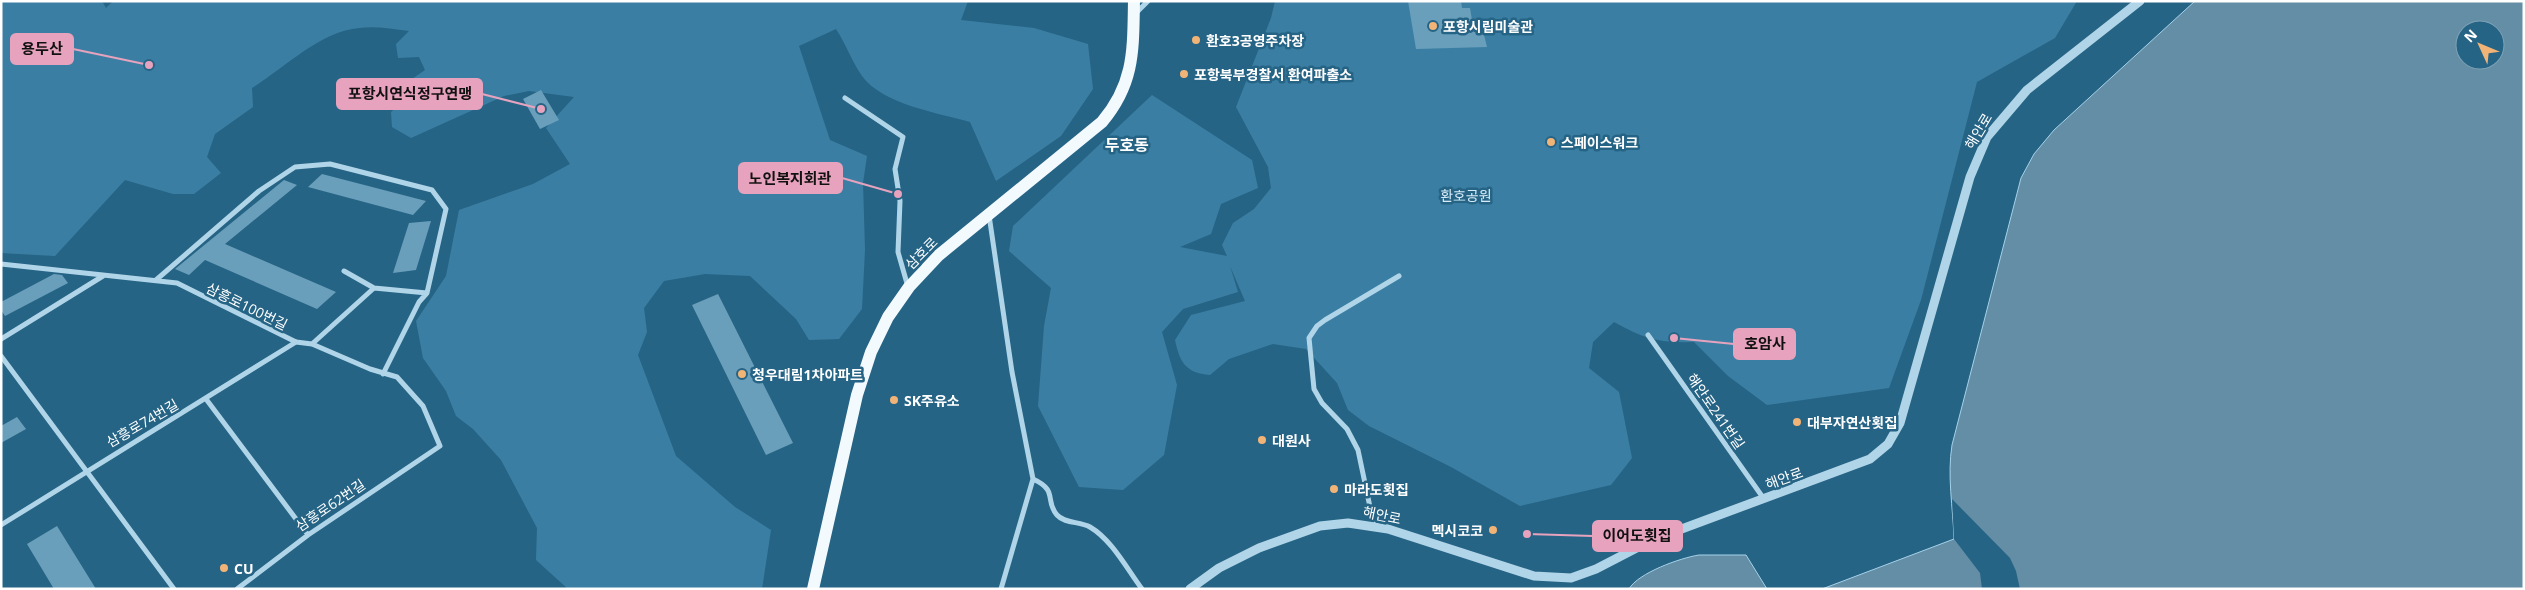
<svg xmlns="http://www.w3.org/2000/svg" width="2525" height="590" font-family="'Open Sans','Noto Sans KR',sans-serif">
  <rect width="100%" height="100%" fill="#266486"/>
  <path fill="#3a7fa3" d="M1,1h101l4,7 7,-7h855l-7,19 73,8 54,16 5,45 -32,47 -65,45 -26,-59c-32,-9 -88,-18 -108,-46 -10,-14 -16,-32 -26,-47l-37,17 31,94 37,16 -4,27 2,67 -3,59 -23,30 -30,1 -13,-21 -46,-43 -45,-2 -41,7 -20,27 3,24 -9,23 38,101 59,51 36,23 -9,59h-194l-32,-29 1,-32 -36,-68 -28,-31 -17,-13 -10,-25 -23,-33 -7,-37 30,-45 13,-66 74,-26 37,-20 -24,-36 28,-31 -45,-6 -25,5 -93,42 -19,-11 -1,-15 9,-8 -1,-16 26,-18 -6,-13 -21,1 -2,-14 13,-13c-17,-2 -33,-5 -50,-3 -38,3 -75,40 -107,60l1,19 -38,27 -8,23 14,16 -27,21h-21l-48,-14 -70,76 -54,-3z
    M1275,1h802l-22,37 -78,44 -56,218 -32,88 -122,17 -39,-29 -34,-34c-36,1 -49,-3 -80,-20l-21,20 -4,26 30,24 13,66 -21,27 -91,21 -69,-39 -82,-41 -21,-16 -11,-27 -31,-34 -33,-5 -44,15 -19,16c-24,-2 -30,-12 -35,-35l16,-25 54,-14 -15,-35 8,26 -55,17 -21,23 15,53 -13,70 -41,35 -44,-3 -41,-81 6,-80 7,-38 -42,-37 4,-25 139,-131 100,65 6,28 -37,16 -10,30 -31,13 47,9 -5,-11 11,-22 21,-14 17,-21 -3,-21 -32,-60 35,-89z"/>
  <path fill="#648ea5" stroke="#a5d2e9" fill-rule="evenodd" d="M2195,1h329v588h-702l132,-50c-1,-32 -7,-63 -2,-94l69,-267 13,-24 20,-24zM2465,30h30v30h-30z
    M1699,555h47l21,34h-138c9,-16 51,-31 70,-34z"/>
  <path fill="#266486" d="M1952,499l58,59 6,13 4,18h-38l-2,-16 -26,-34z"/>
  <path fill="#6a9fbb" d="M1408,1h53l1,7h8l4,24 9,-1 4,16 -71,2z
    M541,90l18,30 -19,9 -17,-30z
    M322,174l104,27 -13,14 -105,-28z
    M284,180l13,5 -72,59 111,48 -19,17 -112,-49 -16,15 -14,-6z
    M431,221l-15,49 -23,3 16,-50z
    M54,274l8,1 6,8 -63,33 -4,-6v-8z
    M718,294l75,149 -27,12 -74,-150z
    M17,417l9,12 -25,14v-17z
    M57,526l39,63h-42l-27,-45z"/>
  <g fill="none" stroke-linecap="round" stroke-linejoin="round">
    <path stroke="#b1d5e8" stroke-width="5" d="M1136,13l12,-12
      M845,98l58,39 -8,32 5,32 -2,51 10,35
      M989,215l23,157 21,107 -32,110
      M1,264l176,19 119,59 16,2 58,25 27,8 26,29 17,40 -132,89 -71,54
      M156,280l103,-89 36,-24 35,-3 102,26 14,19 -19,84 -8,9 -36,72
      M374,288l53,5
      M1648,335l116,164
      M1,339l102,-63
      M312,344l62,-56 -30,-17
      M1,356l173,233
      M206,399l102,136
      M1033,479c26,12 11,21 24,36 8,9 23,6 33,12 22,13 37,42 52,62
      M1,525l295,-183
      M1374,526l-16,-76 -11,-21 -25,-26 -8,-14 -5,-51 8,-12 8,-6 74,-44"/>
    <path stroke="#b1d5e8" stroke-width="9" d="M1190,589l29,-21 40,-20 61,-22 28,-3 40,6 146,47 37,2 25,-9 56,-29 218,-81 18,-15 12,-21 70,-246 17,-40 40,-47 113,-89"/>
    <path stroke="#f3fafe" stroke-width="12" d="M813,589l44,-194 14,-43 17,-35 21,-30 30,-32 163,-133c33,-39 31,-73 32,-121"/>
  </g>
  <g fill="#f2b476" stroke="#266486" stroke-width="2">
    <circle cx="1433" cy="26" r="5"/>
    <circle cx="1196" cy="40" r="5"/>
    <circle cx="1184" cy="74" r="5"/>
    <circle cx="1551" cy="142" r="5"/>
    <circle cx="742" cy="374" r="5"/>
    <circle cx="894" cy="400" r="5"/>
    <circle cx="1797" cy="422" r="5"/>
    <circle cx="1262" cy="440" r="5"/>
    <circle cx="1334" cy="489" r="5"/>
    <circle cx="1493" cy="530" r="5"/>
    <circle cx="224" cy="568" r="5"/>
  </g>
  <g text-anchor="middle" dominant-baseline="central" stroke-width="5" stroke-linejoin="round" paint-order="stroke">
    <g font-size="14" font-weight="bold" fill="#fff" stroke="#266486" text-anchor="start">
      <text x="1443" y="26">포항시립미술관</text>
      <text x="1206" y="40">환호3공영주차장</text>
      <text x="1194" y="74">포항북부경찰서 환여파출소</text>
      <text x="1561" y="142">스페이스워크</text>
      <text x="752" y="374">청우대림1차아파트</text>
      <text x="904" y="400">SK주유소</text>
      <text x="1807" y="422">대부자연산횟집</text>
      <text x="1272" y="440">대원사</text>
      <text x="1344" y="489">마라도횟집</text>
      <text x="1483" y="530" text-anchor="end">멕시코코</text>
      <text x="234" y="568">CU</text>
    </g>
    <g font-size="14" fill="#fff" stroke="#266486">
      <text transform="translate(1978 131) rotate(-59)">해안로</text>
      <text transform="translate(921 253) rotate(-45)">삼호로</text>
      <text transform="translate(247 306) rotate(26)">삼흥로100번길</text>
      <text transform="translate(1716 411) rotate(55)">해안로241번길</text>
      <text transform="translate(142 423) rotate(-30)">삼흥로74번길</text>
      <text transform="translate(1784 478) rotate(-20)">해안로</text>
      <text transform="translate(330 505) rotate(-34)">삼흥로62번길</text>
      <text transform="translate(1382 515) rotate(12)">해안로</text>
    </g>
    <g font-size="14" fill="#d5ebf7" stroke="#266486">
      <text x="1466" y="195">환호공원</text>
    </g>
    <g font-size="16" font-weight="bold" fill="#fff" stroke="#266486">
      <text x="1127" y="145">두호동</text>
    </g>
  </g>
  <path fill="none" stroke="#e7a3bd" stroke-width="2" d="M149 65L73 49M541 109L482 94M898 194L842 178M1674 338L1734 344M1527 534L1593 536"/>
  <g fill="#e7a3bd" stroke="#266486" stroke-width="2">
    <circle cx="149" cy="65" r="5"/>
    <circle cx="541" cy="109" r="5"/>
    <circle cx="898" cy="194" r="5"/>
    <circle cx="1674" cy="338" r="5"/>
    <circle cx="1527" cy="534" r="5"/>
  </g>
  <g fill="#e7a3bd" stroke="#e7a3bd" stroke-width="2">
    <rect x="11" y="34" width="62" height="30" rx="5"/>
    <rect x="337" y="79" width="145" height="30" rx="5"/>
    <rect x="739" y="163" width="103" height="30" rx="5"/>
    <rect x="1734" y="329" width="61" height="30" rx="5"/>
    <rect x="1593" y="521" width="89" height="30" rx="5"/>
  </g>
  <g font-size="15" text-anchor="middle" font-weight="bold" fill="#111">
    <text x="42" y="54">용두산</text>
    <text x="410" y="99">포항시연식정구연맹</text>
    <text x="790" y="184">노인복지회관</text>
    <text x="1765" y="349">호암사</text>
    <text x="1637" y="541">이어도횟집</text>
  </g>
  <rect width="2525" height="590" fill="none" stroke="#ffffff" stroke-width="5"/>
  <g transform="translate(2480 45) rotate(314)"><circle r="24" fill="#266486" stroke="#7da2b6"/>
  <path d="M0-4L9 19L0 12L-9 19Z" fill="#f2b476"/>
  <text y="-8" font-size="14" font-weight="bold" text-anchor="middle" fill="#ffffff">N</text>
  </g>
</svg>
